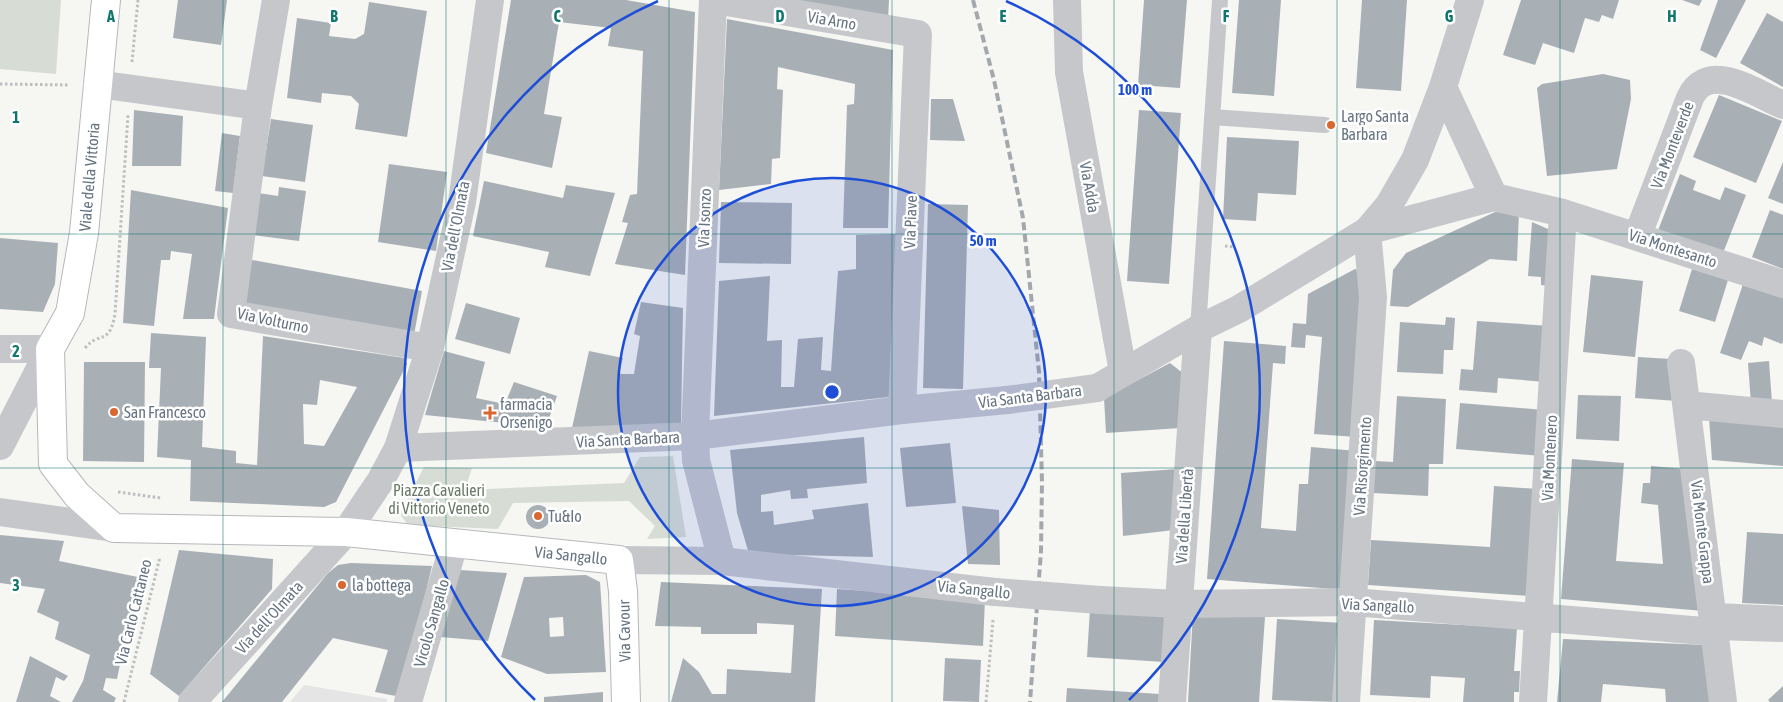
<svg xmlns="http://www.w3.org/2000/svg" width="1783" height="702" font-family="'Asap Condensed',sans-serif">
  <rect width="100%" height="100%" fill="#f6f6f3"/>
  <path fill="#e4e5e4" d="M304,685l83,14v3h-97z"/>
  <path fill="#d7ddd4" d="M0,0h61l-5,74 -56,-5z
    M673,456l13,81 -39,2 8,-13 -26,-25 -116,2 -15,26 -90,-4 -8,-11 24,-47 48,1 -7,22 159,-7 16,-26z"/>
  <path fill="#a9b0b5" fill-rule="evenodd" d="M178,0h49l-6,45 -48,-7z
    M511,0h115l69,12 -10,263 -70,-11 13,-41 -6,-1 8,-27 7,-1 6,-143 -35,-5 3,-18 -52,-6 -15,92 18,3 -10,51 -66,-15z
    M771,0h118l-1,21z
    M1144,0h43l-7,88 -42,-3z
    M1239,0h42l-7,96 -42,-3z
    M1362,0h45l-6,91 -45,-3z
    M1521,0h98l-6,19 -11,-4 -3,7 -14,-4 -11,35 -31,-10 -8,22 -32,-10z
    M1682,0h20l-3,6z
    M1718,0h28l-30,58 -16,-8z
    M369,2l58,9 -20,126 -52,-8 4,-25 -8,-8 -29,-3 -1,10 -34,-5 10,-80 34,5 -2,13 26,3 9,-5z
    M1767,13l16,9v65l-43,-24z
    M727,19l166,31 -5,178h-45l4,-123 7,-1 1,-20 -77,-17 -1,22 6,1 -3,68 -8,1 -1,25 -52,6z
    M1603,74l27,6 1,19 -14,70 -70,7 -10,-88 5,-4z
    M1719,95l63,26 -26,62 -63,-26z
    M931,99h22l12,42 -35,-1z
    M134,110l49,6 -2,50h-49z
    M1139,110l42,3 -12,171 -42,-3z
    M271,119l42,6 -8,57 -43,-6z
    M222,133l18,3 -7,57 -18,-2z
    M1227,137l72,4 -3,54 -38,-2 -2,28 -33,-2z
    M1783,162v42l-15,-6z
    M389,164l58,8 -11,79 -58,-9z
    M1680,174l16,7 -3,9 27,10 5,-13 21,8 -25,63 -64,-25z
    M484,181l79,17 3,-13 49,8 -25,83 -45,-9 4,-15 -76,-16z
    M279,187l27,4 -7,50 -46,-6 5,-42 20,3z
    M131,190l97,18 -14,111h-31l9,-65 -21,-3 -1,9h-9l-7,66 -31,-3z
    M721,202l71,1 -1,61 -72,-1z
    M928,204l40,1 -5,184 -40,-1z
    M1770,210l13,5v54l-31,-12z
    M1495,212l24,1 -2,48 -27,-2 -82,48 -18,-1 3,-36 13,-17z
    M1532,222l23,10 -4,54 -10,-1v-8l-13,-1z
    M899,234l-10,163 -175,19 5,-135 51,-5 -3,65 15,-1 -1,47h13l4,-48 25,-2 -2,33 10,1 7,-100 18,-2v-34z
    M0,238l58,5 -3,41 -12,28 -43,-3z
    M252,260l170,31 -8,44 -170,-31z
    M1355,269l14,5 -13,163 -42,-3 8,-97 -16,-2 -1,13 -14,-1 2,-24 13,1 2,-30z
    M1692,269l36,11 -13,42 -36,-11z
    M1591,275l52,6 -8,76 -52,-5z
    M1743,284l40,14v43l-1,3 -18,-7 -2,9 -13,-5 -8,19 -21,-7z
    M641,302l42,6 -2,117 -109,3 17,-77 34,7 -4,16h15l6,-38 -6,-2z
    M466,303l54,15 -10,36 -55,-15z
    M1446,317l9,1 -2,32h-9l-1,24 -46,-2 3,-50 45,3z
    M1477,321l73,5 -4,56 -48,-4 -1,15 -38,-3 2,-21 12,1z
    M151,333l55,4 -4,110 34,4v12l21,2 6,-129 141,22 3,6 -71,138 -12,5 -134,-6 1,-41 -34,-3 4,-89h-12zM320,380l37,7 -33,59 -20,-2 -1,-40 14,1z
    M1224,341l62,5 -1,18 -12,-1 -12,165 35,3 3,-47h9l3,-37 46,4 -11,139 -139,-11z
    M444,351l41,11 -9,36 29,6 9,-22 43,14 -11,31 -121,-12z
    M1638,357l33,2 7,42 -43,-3z
    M1769,361l3,42 -21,1 -3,-41z
    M84,362h61l-1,100 -61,-1z
    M1170,363l14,11 -4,54 -74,5 -2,-35z
    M1578,395l43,1 -2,45 -43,-2z
    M1397,396l49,3 -3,65h-14l-1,32 -55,-3 2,-32 18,1z
    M1460,403l84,7 -3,46 -85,-7z
    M1709,418l74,3v45l-71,-6z
    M864,437l3,46 -60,6 1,9 -17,1 -1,-9 -29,5v17l12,-1 1,14 40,-6 -2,-9 56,-7 5,54 -124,-3 -12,-41 -7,-63z
    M950,443l6,60 -50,4 -6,-59z
    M1572,459l52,4 -8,98 47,3 -5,-59 -17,-2 2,-20h7l1,-17 36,3 17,142 -143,-12z
    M1177,469l-3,61 -51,6 -2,-63z
    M1494,486l44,3 -7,107 -163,-11 3,-45 119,7z
    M526 517a12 12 0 1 1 24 0a12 12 0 1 1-24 0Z
    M962,506l37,4 1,55 -32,-1z
    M1747,532l36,2v71l-41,-2z
    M0,535l64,6 -5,20 79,16 -21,102 -11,-1 -3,12 13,8 -2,4h-42l11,-21 7,-26 -35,-16 4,-17 -22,-10 8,-23 -45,-6z
    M179,550l94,9 -1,30 -93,107 -29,-22z
    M351,563l81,3 -31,131 -26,-5 13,-42 -55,-12 -51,64h-60l106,-129 10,-8z
    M460,570l47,3 -19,68 -48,-4z
    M586,575l14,7 6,90 -59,2 -46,-17 23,-80zM563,617l1,19 -14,1 -1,-19z
    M661,582l161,7 -7,113h-144l12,-44 16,14 13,22h14l1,-25 64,4 3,-48 -37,-2v11h-56v-7l-46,-1z
    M837,589l148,10 -2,47 -148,-10z
    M1090,609l77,4 -3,49 -77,-5z
    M1193,612l72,5 -6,85h-71z
    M1277,619l66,4 -5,79 -66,-2z
    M1374,620l143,8 -3,43h6l-1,21h-5v10h-51l2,-24 -34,-2 -1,22 -60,-3z
    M1563,639l144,6 7,57h-48l-1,-13 -62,-5 -2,18h-44z
    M30,656l38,20 -4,5 -8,-4 -6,19 11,6h-45z
    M945,658l36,2 -2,42 -36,-1z
    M1783,686v16h-13l-2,-2z
    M1067,688l93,6 -1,8h-93z
    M603,692v10h-59v-5z"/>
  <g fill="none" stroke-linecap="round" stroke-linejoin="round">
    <defs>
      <path id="primary" d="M106,0l-22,233 -14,80 -20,36 3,115 24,31 37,33 232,4 273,28 4,31 3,111"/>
    </defs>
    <use href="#primary" stroke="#b5b9bc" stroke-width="30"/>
    <path stroke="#bcbec0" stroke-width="3" stroke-dasharray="2.5 2.5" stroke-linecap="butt" d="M132,62l6,-62
      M0,84l69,1
      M1225,246l9,1
      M85,348c15,-18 24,-1 30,-34l13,-199
      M118,492l43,6
      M124,702l36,-145
      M986,702l7,-82"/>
    <path stroke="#c5c7cb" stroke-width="16" d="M1212,117l113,8
      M1198,329l22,-329
      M1716,632l67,2"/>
    <path stroke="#c5c7cb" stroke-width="28" d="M276,0l-18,106 -27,208 199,34
      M715,0l203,34 -16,376
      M1067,0l2,72 54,300
      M97,84l161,22
      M1443,87l51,110
      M1637,237l53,-139c18,-39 65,-5 93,7
      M0,349h50l-50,97
      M1681,363l42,339
      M1687,405l96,9
      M695,436l18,-436
      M398,448l32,-100 32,-146 28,-202
      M722,561l273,31
      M1100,600l78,4 175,-2 363,30
      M1714,617l69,3
      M192,702l154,-170
      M408,702l46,-158
      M1172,702l26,-373
      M1346,702l27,-405 -6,-66 127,-34 69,16 220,71
      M1533,702l30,-489"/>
    <path stroke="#c5c7cb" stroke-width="28" d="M1097,388l101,-59 41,-20 128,-78 22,-26 26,-45 28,-73 27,-87
      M0,512l114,16
      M346,532l35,-52 17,-32 297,-12 207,-26 105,-10
      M619,560l103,1 -26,-101 -1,-24"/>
    <use href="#primary" stroke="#fff" stroke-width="28"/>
    <path stroke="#a3a8ad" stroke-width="4" stroke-dasharray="8 4" stroke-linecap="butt" d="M973,0l21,80 29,138 16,154 3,110 -1,69 -11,151"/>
    <path stroke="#c5c7cb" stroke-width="28" d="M995,592l105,8"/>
    <path stroke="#c5c7cb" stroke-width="28" d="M1007,400l90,-12"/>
  </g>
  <path fill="none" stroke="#0f766e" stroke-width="1" stroke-opacity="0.55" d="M223,0v702M446,0v702M669,0v702M892,0v702M1114,0v702M1337,0v702M1560,0v702M0,234h1783M0,468h1783"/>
  <circle cx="832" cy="392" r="214" fill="#1d4ed8" fill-opacity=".12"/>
  <g fill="none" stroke="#1d4ed8" stroke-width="2.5">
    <circle cx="832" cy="392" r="214"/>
    <path d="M535 700A428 428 0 0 1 658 1M1006 1A428 428 0 0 1 1129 700"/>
  </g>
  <g fill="#d96731" stroke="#fff" stroke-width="2">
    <circle cx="1331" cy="125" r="5"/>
    <circle cx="114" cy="412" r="5"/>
    <path d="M487.5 405.5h5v5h5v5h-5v5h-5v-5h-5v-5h5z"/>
    <circle cx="538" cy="516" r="5"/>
    <circle cx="342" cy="585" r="5"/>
  </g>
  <g text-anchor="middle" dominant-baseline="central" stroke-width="5" stroke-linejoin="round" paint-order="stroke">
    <g font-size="16" fill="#677482" stroke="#fff">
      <text transform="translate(832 20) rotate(10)">Via Arno</text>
      <text transform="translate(1672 145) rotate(-69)">Via Monteverde</text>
      <text transform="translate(89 177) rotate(-85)">Viale della Vittoria</text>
      <text transform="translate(1090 187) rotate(80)">Via Adda</text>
      <text transform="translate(704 218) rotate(-88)">Via Isonzo</text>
      <text transform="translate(910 222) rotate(-88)">Via Piave</text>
      <text transform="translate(455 226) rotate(-79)">Via dell'Olmata</text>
      <text transform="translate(1673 248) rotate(18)">Via Montesanto</text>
      <text transform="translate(273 320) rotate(12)">Via Volturno</text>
      <text transform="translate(1030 396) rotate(-7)">Via Santa Barbara</text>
      <text transform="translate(628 439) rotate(-3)">Via Santa Barbara</text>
      <text transform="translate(1549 458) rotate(-87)">Via Montenero</text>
      <text transform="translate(1362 466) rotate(-86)">Via Risorgimento</text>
      <text transform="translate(1184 516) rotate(-86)">Via della Libertà</text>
      <text transform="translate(1703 532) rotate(83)">Via Monte Grappa</text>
      <text transform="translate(571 555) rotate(6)">Via Sangallo</text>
      <text transform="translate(974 589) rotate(6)">Via Sangallo</text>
      <text transform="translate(1378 605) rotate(3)">Via Sangallo</text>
      <text transform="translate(133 612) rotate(-76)">Via Carlo Cattaneo</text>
      <text transform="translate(269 617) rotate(-48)">Via dell'Olmata</text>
      <text transform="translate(431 623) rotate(-74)">Vicolo Sangallo</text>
      <text transform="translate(624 631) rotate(-91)">Via Cavour</text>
    </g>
    <g font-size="16" fill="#677482" stroke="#fff" text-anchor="start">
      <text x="1341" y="116">Largo Santa<tspan x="1341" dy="18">Barbara</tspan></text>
      <text x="500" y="404">farmacia<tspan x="500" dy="18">Orsenigo</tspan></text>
      <text x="124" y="412">San Francesco</text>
      <text x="548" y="516">Tu&amp;Io</text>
      <text x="352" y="585">la bottega</text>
    </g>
    <g font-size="16" fill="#687a65" stroke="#fff">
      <text x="439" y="490">Piazza Cavalieri<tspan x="439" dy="18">di Vittorio Veneto</tspan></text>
    </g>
  </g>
  <g font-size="16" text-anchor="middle" font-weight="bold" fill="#0f766e" stroke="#fff" stroke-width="5" stroke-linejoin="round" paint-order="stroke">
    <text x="111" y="22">A</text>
    <text x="334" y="22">B</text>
    <text x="557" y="22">C</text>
    <text x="780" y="22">D</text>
    <text x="1003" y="22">E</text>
    <text x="1226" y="22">F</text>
    <text x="1449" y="22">G</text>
    <text x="1672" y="22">H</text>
    <text x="16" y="123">1</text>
    <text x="16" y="357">2</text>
    <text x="16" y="591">3</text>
  </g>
  <circle cx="832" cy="392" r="8" fill="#1d4ed8" stroke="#fff" stroke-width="2.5"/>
  <g font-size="15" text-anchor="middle" font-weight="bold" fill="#1d4ed8" stroke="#fff" stroke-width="5" stroke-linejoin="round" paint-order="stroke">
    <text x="1135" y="95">100 m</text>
    <text x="983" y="246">50 m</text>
  </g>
</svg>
